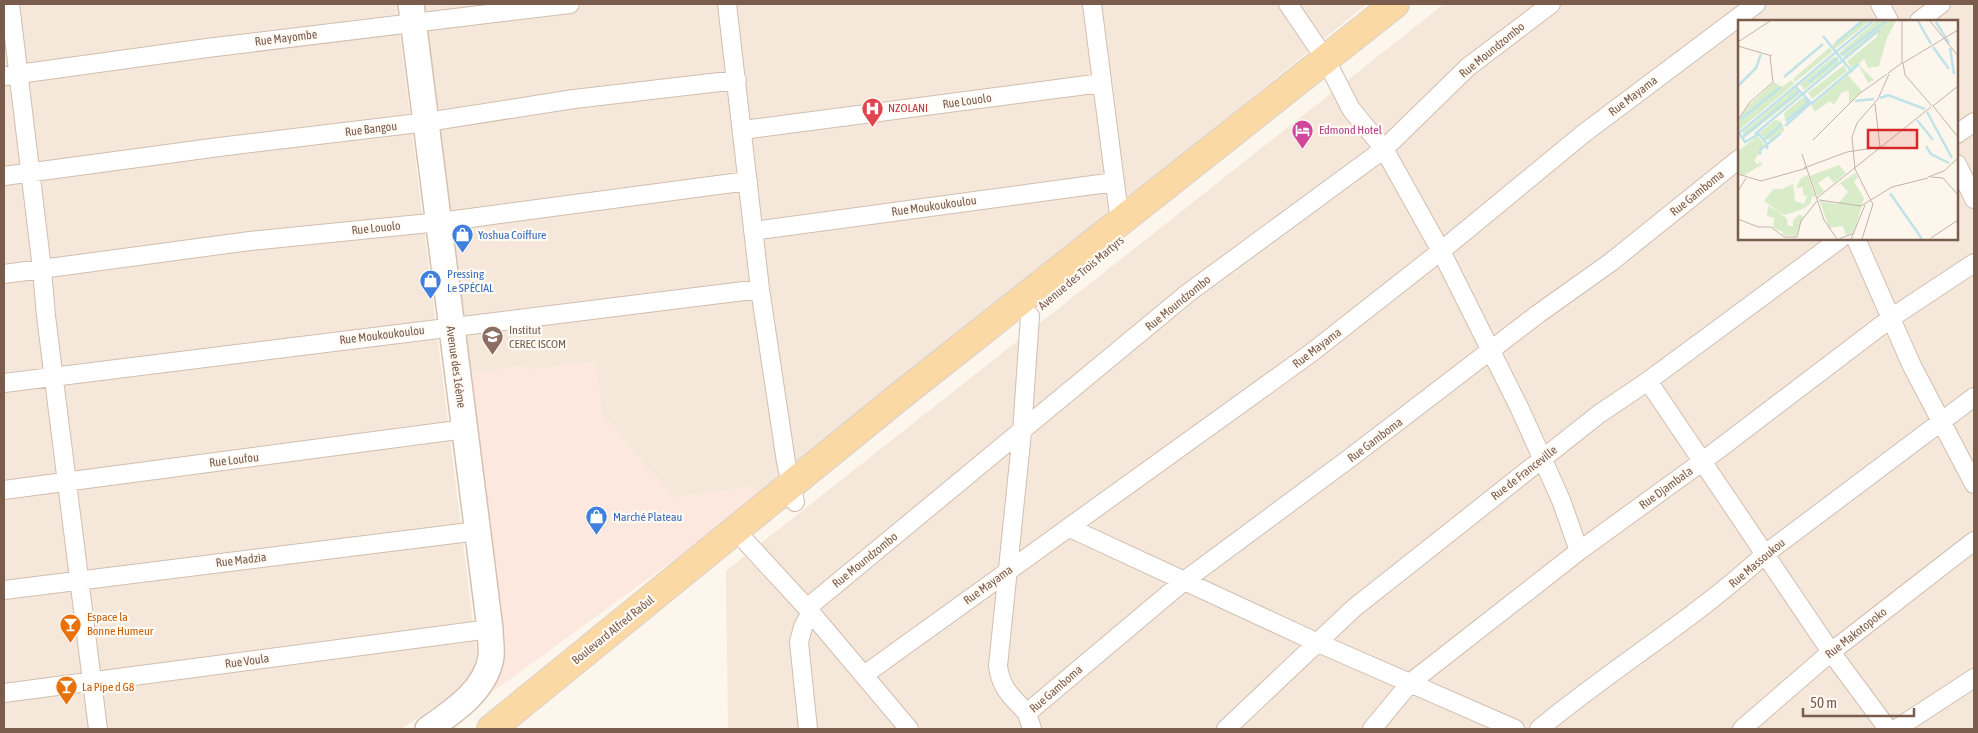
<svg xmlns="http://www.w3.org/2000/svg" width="1978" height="733" font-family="'Asap Condensed',sans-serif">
  <rect width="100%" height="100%" fill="#fdf6ec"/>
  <path fill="#f5e8da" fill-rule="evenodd" d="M4,4h392l81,651 -9,29 -67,45h-397z
    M420,4h947l-608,494 -8,-11 -78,11 -71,-84 -7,-52 -68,8 -1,-4 -60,8z
    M1444,4h530v725h-1246l-2,-158zM1739,21h218v218h-218z"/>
  <path fill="#fde8e0" d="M596,362l6,52 71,84 79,-11 7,11 -265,193 4,-38 -32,-279 61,-8v4z"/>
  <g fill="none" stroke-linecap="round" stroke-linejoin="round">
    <defs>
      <path id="street" d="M10,4l32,265 4,47 52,413
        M727,4l33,285 26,173 9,40
        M1092,4l28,218
        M1288,4l38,56 25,49 33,40 57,102 78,156 42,93 18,51
        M1880,4l9,17
        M1919,21l22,-17
        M4,76l203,-28 363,-44
        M743,130l359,-47
        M1957,134l17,-12
        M1957,164l17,35
        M4,176l215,-29 208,-25 147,-23 163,-19
        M753,231l362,-49
        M1856,239l56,127 62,118
        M4,274l246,-33 190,-19 308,-41
        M1648,381l183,271 57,77
        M4,383l756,-94
        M4,490l461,-61
        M1070,528l246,114 199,87
        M736,531l71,77 102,121
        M4,590l474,-59
        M807,608l381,-315 196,-144 84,-82 83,-63
        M864,675l447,-322 130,-102 142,-117 173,-130
        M4,693l486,-64
        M1027,713c-15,-16 -26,-24 -29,-47l24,-234 8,-116
        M808,729l-9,-87 4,-15 8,-15
        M1032,729l-5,-16 157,-132 166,-123 188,-144 73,-52 128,-103
        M1226,729l128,-121 245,-194 49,-33 192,-142
        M1372,729l38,-46 169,-132 124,-90 188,-143 83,-55
        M1539,729c73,-61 156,-110 226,-175l209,-157
        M1742,729l89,-77 143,-111
        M1896,729l78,-51"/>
      <path id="secondary" d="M411,4l79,625c0,9 2,19 1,28 -5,33 -37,54 -63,72"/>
      <path id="primary" d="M491,729l409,-333 495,-392"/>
    </defs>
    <use href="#street" stroke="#d1beb0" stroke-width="20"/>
    <use href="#secondary" stroke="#d6c0b0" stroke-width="28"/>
    <use href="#primary" stroke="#dad1cd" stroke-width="30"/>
    <use href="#street" stroke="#fff" stroke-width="18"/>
    <use href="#secondary" stroke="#fff" stroke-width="25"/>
    <use href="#primary" stroke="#fbd9a5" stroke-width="28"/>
  </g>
  <defs>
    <symbol id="hospital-pin" viewBox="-11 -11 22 30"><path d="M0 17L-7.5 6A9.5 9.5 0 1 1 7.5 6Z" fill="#e0444e" stroke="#fffaf3"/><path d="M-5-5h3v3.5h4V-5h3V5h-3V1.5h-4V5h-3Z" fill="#fff"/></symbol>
    <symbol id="hotel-pin" viewBox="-11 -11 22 30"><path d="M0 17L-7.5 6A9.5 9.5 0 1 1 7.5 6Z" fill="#d1479c" stroke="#fffaf3"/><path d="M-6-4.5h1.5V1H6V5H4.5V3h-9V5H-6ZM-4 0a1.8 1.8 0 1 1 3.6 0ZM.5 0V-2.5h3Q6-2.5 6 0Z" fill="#fff"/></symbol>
    <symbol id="shop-pin" viewBox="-11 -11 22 30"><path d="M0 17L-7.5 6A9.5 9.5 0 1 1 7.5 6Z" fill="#3f7fe0" stroke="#fffaf3"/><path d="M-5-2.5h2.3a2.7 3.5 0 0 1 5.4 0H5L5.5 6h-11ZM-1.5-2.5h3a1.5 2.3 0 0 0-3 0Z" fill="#fff"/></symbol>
    <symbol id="school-pin" viewBox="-11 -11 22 30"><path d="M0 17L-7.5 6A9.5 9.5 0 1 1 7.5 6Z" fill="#8d6e63" stroke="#fffaf3"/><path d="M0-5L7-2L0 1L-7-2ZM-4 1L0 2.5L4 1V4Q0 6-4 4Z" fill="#fff"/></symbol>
    <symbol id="bar-pin" viewBox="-11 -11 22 30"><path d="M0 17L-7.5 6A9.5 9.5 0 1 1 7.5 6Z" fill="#e8710a" stroke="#fffaf3"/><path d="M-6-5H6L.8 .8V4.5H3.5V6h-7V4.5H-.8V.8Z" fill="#fff"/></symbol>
  </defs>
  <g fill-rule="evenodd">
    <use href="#hospital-pin" x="860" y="96" width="25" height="34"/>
    <use href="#hotel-pin" x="1290" y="118" width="25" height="34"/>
    <use href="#shop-pin" x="450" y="222" width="25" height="34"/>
    <use href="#shop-pin" x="418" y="268" width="25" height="34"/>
    <use href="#school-pin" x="480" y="324" width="25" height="34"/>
    <use href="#shop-pin" x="584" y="504" width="25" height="34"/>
    <use href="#bar-pin" x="58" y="612" width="25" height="34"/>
    <use href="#bar-pin" x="54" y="674" width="25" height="34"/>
  </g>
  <g text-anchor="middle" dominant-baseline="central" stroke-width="4.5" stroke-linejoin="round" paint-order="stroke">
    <g font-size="12" fill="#7a5c4d" stroke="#fffaf3">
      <text transform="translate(286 38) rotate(-7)">Rue Mayombe</text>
      <text transform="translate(1492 50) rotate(-39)">Rue Moundzombo</text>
      <text transform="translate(1633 96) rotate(-37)">Rue Mayama</text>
      <text transform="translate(967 101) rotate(-8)">Rue Louolo</text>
      <text transform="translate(371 129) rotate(-7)">Rue Bangou</text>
      <text transform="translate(1697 193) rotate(-39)">Rue Gamboma</text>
      <text transform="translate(934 206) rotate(-8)">Rue Moukoukoulou</text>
      <text transform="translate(376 228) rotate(-6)">Rue Louolo</text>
      <text transform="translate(1081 273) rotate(-40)">Avenue des Trois Martyrs</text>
      <text transform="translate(1178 303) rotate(-39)">Rue Moundzombo</text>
      <text transform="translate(382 335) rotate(-7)">Rue Moukoukoulou</text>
      <text transform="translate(1317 348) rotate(-37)">Rue Mayama</text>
      <text transform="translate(456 367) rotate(82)">Avenue des 16ème</text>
      <text transform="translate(1375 440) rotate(-37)">Rue Gamboma</text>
      <text transform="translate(234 460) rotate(-7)">Rue Loufou</text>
      <text transform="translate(1524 473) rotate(-38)">Rue de Franceville</text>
      <text transform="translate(1666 488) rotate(-36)">Rue Djambala</text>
      <text transform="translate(241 560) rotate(-7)">Rue Madzia</text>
      <text transform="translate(865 560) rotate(-39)">Rue Moundzombo</text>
      <text transform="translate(1757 563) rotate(-40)">Rue Massoukou</text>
      <text transform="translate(988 585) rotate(-36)">Rue Mayama</text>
      <text transform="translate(613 630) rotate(-39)">Boulevard Alfred Raôul</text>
      <text transform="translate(1856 633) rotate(-38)">Rue Makotopoko</text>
      <text transform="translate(247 661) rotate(-8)">Rue Voula</text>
      <text transform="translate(1056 689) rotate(-41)">Rue Gamboma</text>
    </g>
    <g font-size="12" fill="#be3a42" stroke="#fffaf3" text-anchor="start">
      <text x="888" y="108">NZOLANI</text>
    </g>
    <g font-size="12" fill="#b23c85" stroke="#fffaf3" text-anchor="start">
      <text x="1319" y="130">Edmond Hotel</text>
    </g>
    <g font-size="12" fill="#366cbe" stroke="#fffaf3" text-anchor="start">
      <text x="478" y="235">Yoshua Coiffure</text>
      <text x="447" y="274">Pressing<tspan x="447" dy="14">Le SPÉCIAL</tspan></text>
      <text x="613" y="517">Marché Plateau</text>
    </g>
    <g font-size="12" fill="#785e54" stroke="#fffaf3" text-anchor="start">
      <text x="509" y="330">Institut<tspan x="509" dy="14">CEREC ISCOM</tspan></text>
    </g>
    <g font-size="12" fill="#c56008" stroke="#fffaf3" text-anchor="start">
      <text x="87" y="617">Espace la<tspan x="87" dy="14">Bonne Humeur</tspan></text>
      <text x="82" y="687">La Pipe d G8</text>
    </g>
  </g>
  <g transform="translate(1738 20)">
    <rect width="220" height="220" fill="#fdf6ec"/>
    <path d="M123,1h9l-35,28 -3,-3 3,-4zM138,1h20l-9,17 -8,28 -11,2 -4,-9 -6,5 16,16 -6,3 -10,-19 -6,5 -5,-8 29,-23 3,-9 -34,29 -6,-5zM92,27l2,5 -37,30 -2,-3zM97,36l4,6 -35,28 -4,-6zM106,45l3,6 -35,28 -4,-6zM110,55l14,16 -13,13v-13l-7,1 -8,13 -4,-4 -15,11 -4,-6zM54,60l2,4 -56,47v-10l10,-15 26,-24 8,5zM57,68l5,6 -57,45v-7zM65,77l6,6 -24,18 -1,-8zM37,100l5,1 5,9 -14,10 -6,-1 -5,-7zM20,116l6,8 -10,17 5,4v-4l4,3 -20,12 -5,-3v-22zM101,145l7,8 -12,10 -6,-7 -10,7 6,8 -7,5 -7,-20zM117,153l3,4 -4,5 10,16 -10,34 -8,3 -3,-9 -14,2 -9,-27 18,3 10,-12 -7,-8 -5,2zM70,155l7,22h-3l-2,7 -7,5 -18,6 -7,-4 9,8 1,7h5v-6l7,-6 3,3 -7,19 -14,-1 1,-3 -10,-4 1,-10 -7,-2 1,-10 10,5 -14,-10 9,-12h9l11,-5 2,17 9,3 3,-8 -4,-1v-8l-7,1 5,-10z" fill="#d8ecc9"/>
    <path fill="none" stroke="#bfe3e8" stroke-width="2.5" d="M180,1l13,23M198,2l13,21M85,16l29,36M98,23l26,-22M195,27l16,22M212,28l4,26M103,35l45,-34M46,57l39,-33M71,62l29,-24M0,66l18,-18 5,-14M142,78l8,-3 37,14M117,81l19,-2M73,84l48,-40M189,92l25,46M3,99l40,-32M179,100l16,20M48,101l22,-18 -3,-5M47,106l26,-23 -16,-17M1,113l6,9 14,-8 8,10v5M0,114l135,-113M17,114l124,-104M5,117l56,-46M27,119l17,-15M188,126l5,8 18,9M22,135v-5l21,-17M152,173l32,46"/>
    <path fill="none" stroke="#c5b3a7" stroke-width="1" d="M164,1v42M192,1l28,35M0,22l32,-21M0,26l34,10M165,43l55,-33M165,43l2,12 27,31M150,53l14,-10M220,66l-25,20 25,31M0,100l12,-18 23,-20 -3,-26M75,120l46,-46 28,-20M64,134l22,66 13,19M66,148l43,-16 33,-5 -5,-43M0,154l23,7 46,-13M190,157l16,-6 14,-13M193,157l12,1 15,17M0,171l8,-13M79,178l114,-91M81,180l42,6 31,-19 36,-9M133,181l-16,-32 -3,-32 5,-14 21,-24 11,-25M0,199l20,8h13l13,10h13M59,217l4,-16 16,-20M193,218l27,-18M101,219l15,-6M113,219l14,-34M124,219l11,-35 -2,-3"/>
    <path fill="#d62828" fill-opacity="0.15" stroke="#d62828" stroke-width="2.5" d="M130,110h49v18h-49z"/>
    <rect width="220" height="220" fill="none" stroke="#7a5c4d" stroke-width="2.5"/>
  </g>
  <rect width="1978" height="733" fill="none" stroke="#7a5c4d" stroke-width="10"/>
  <path d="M1803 708v8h111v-8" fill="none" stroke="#7a5c4d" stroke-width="2.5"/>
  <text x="1810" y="708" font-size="15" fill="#7a5c4d" stroke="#fffaf3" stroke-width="4" paint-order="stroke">50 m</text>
</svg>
